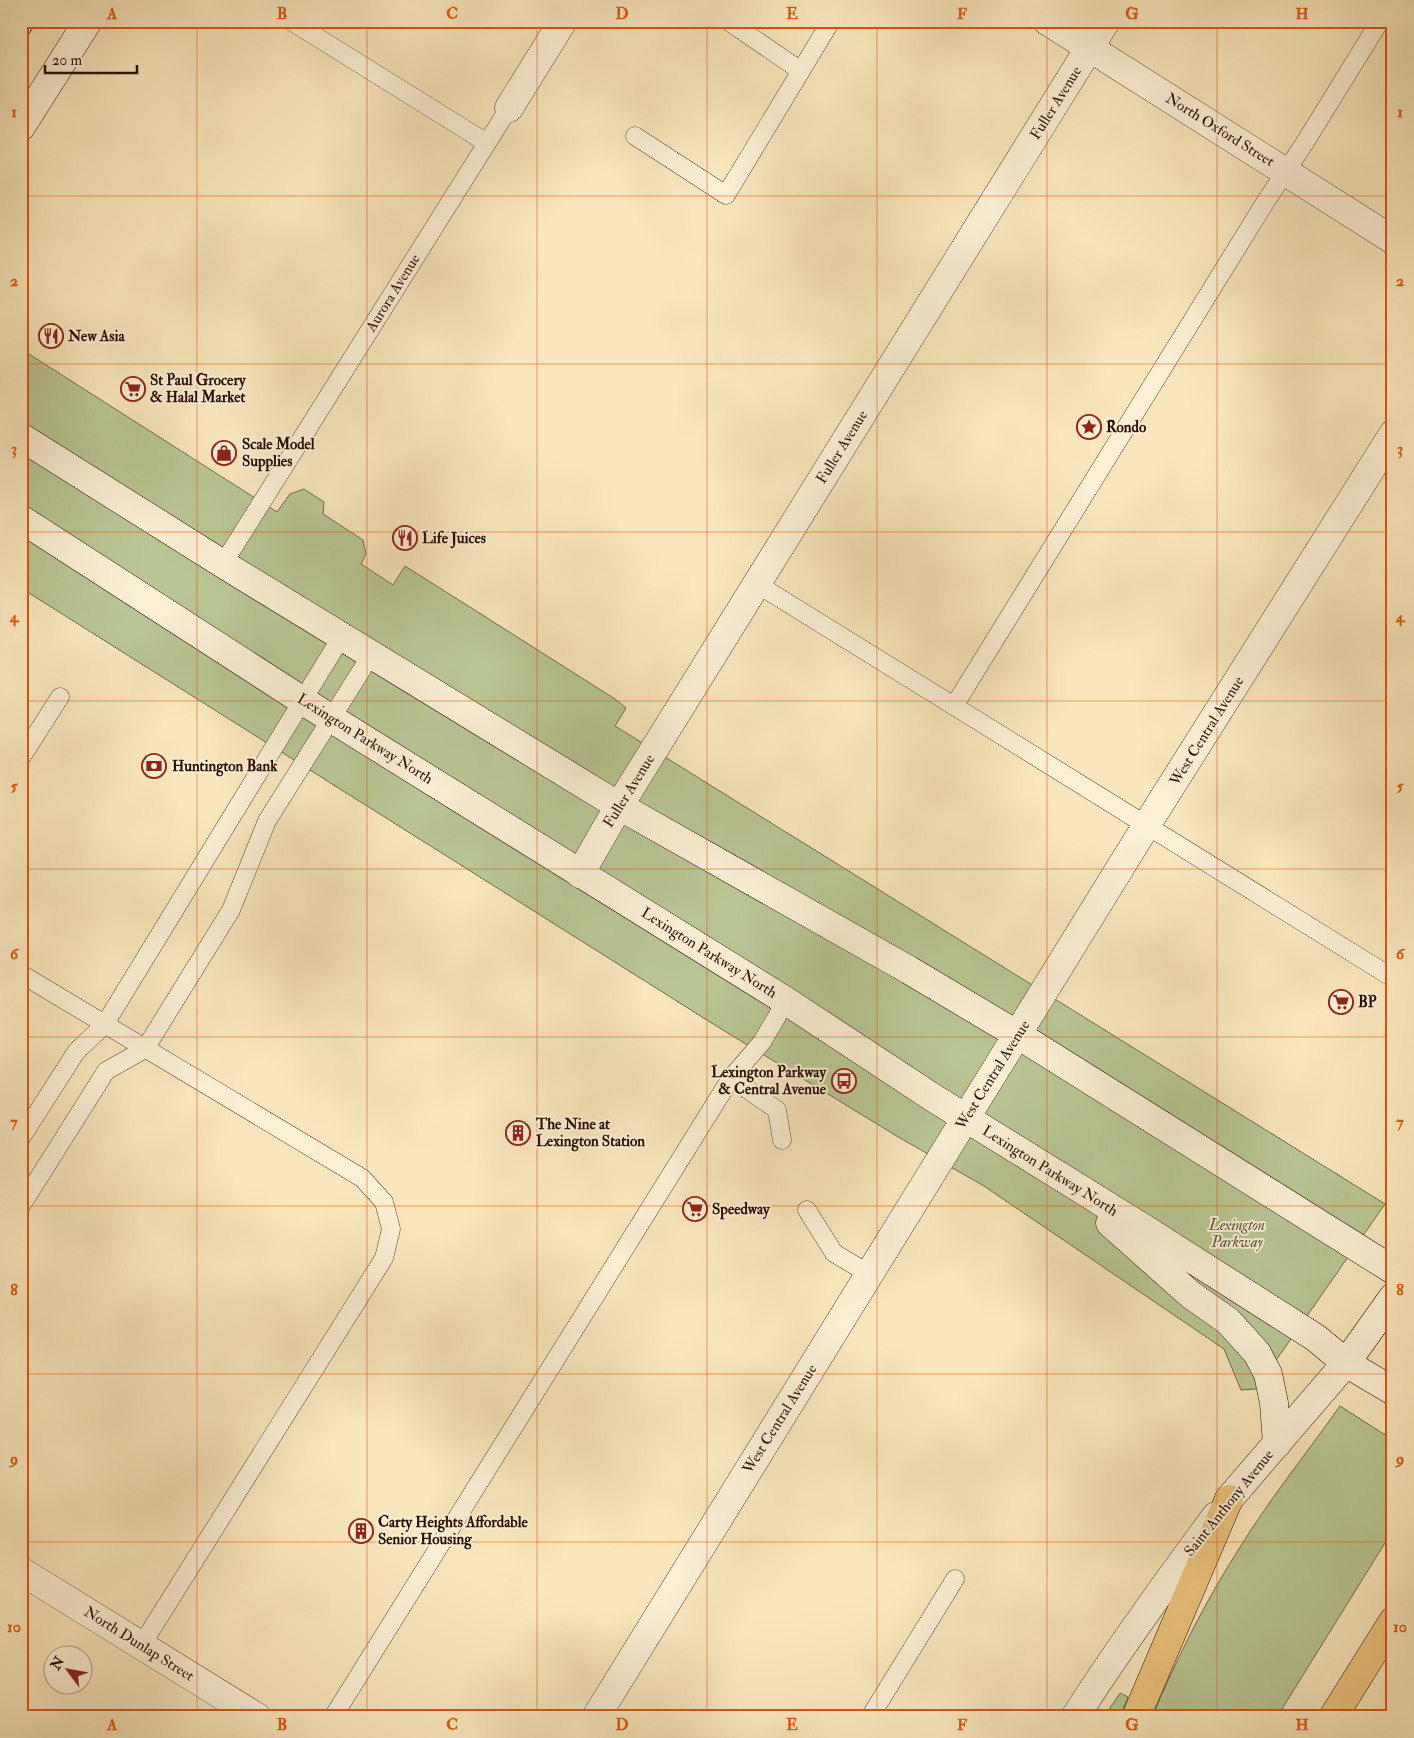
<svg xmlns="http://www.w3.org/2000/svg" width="1414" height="1738" font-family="'IM FELL Double Pica',serif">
  <rect width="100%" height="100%" fill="#f9e6bd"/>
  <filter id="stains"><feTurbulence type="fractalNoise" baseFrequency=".004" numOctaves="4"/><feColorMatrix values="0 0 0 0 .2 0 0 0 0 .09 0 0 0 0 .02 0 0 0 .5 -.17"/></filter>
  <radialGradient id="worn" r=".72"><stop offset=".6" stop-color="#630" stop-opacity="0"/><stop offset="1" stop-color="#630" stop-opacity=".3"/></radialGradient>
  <path fill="#b9c694" stroke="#716a4b" d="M21,349l256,163 13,-18 14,-5 20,13 -1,12 40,26 3,14 -5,10 32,21 12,-19 210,133 11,9 -11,18 770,478 -129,185 -15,1 -17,-41 -240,-163 -84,-48 -182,-111 -697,-439z
    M1340,1406l53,34v90l-116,187h-125c24,-57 52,-113 85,-165 31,-51 69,-98 103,-146z
    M1120,1693l8,4 -8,20h-16z"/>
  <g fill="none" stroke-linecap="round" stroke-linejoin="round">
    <defs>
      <path id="service" d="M291,21l196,122
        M728,21l73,50
        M635,136l91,59 105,-174
        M223,564l286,-456
        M757,584l636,394
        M954,706l312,-505 38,-57 76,-123
        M21,758l39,-61
        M21,974l341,204 22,24 7,27 -7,29 -243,388
        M731,1078l46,32 5,30
        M21,1138l55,-86 29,-28 237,-388
        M21,1206l85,-135 39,-22 86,-139 36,-89 104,-166
        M807,1210l27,43 35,21
        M333,1717l398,-639 31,-36 24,-41
        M870,1717l85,-138"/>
      <path id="minor" d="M1047,21l346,219
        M509,108l54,-87
        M580,874l39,-68 487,-785
        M21,1571l236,146
        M596,1717l550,-891 247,-392"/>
      <path id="tertiary" d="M1075,1717c44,-69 92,-135 141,-201"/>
      <path id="secondary" d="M21,127l67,-106
        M21,437l202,127 396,242 290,164 109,65 375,235
        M21,519l282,182 483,300 146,96 213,132 171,109 30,25 47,28
        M1110,1223l81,72 37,26 29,32 11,21 6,29 3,41
        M1229,1499l117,-136 47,-66"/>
      <path id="motorway" d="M1136,1717l93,-218
        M1333,1717l60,-96"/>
    </defs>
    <use href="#service" stroke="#5d4431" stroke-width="19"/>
    <use href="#minor" stroke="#5d4431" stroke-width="29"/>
    <use href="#tertiary" stroke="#5d4431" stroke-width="29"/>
    <use href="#secondary" stroke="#290e02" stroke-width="29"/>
    <use href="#motorway" stroke="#290e02" stroke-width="29"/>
    <use href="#service" stroke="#fbefd4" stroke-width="18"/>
    <use href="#minor" stroke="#fbefd4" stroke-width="28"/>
    <use href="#tertiary" stroke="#fbefd4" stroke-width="28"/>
    <use href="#secondary" stroke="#fbefd4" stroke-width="28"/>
    <use href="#motorway" stroke="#ecc37e" stroke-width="28"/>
    <path stroke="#290e02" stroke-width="1" d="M21,46l16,-25"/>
  </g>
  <path fill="none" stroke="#de550c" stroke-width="1" stroke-opacity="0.55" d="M197,21v1696M367,21v1696M537,21v1696M707,21v1696M877,21v1696M1047,21v1696M1217,21v1696M21,196h1372M21,364h1372M21,532h1372M21,701h1372M21,869h1372M21,1037h1372M21,1206h1372M21,1374h1372M21,1542h1372"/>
  <defs>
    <symbol id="restaurant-ring" viewBox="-11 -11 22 22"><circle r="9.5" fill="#fbefd4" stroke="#8f2418" stroke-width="1.5"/><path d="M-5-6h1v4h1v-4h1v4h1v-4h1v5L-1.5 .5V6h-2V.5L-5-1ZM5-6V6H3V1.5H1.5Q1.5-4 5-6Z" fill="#8f2418"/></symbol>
    <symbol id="supermarket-ring" viewBox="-11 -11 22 22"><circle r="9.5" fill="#fbefd4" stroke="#8f2418" stroke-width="1.5"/><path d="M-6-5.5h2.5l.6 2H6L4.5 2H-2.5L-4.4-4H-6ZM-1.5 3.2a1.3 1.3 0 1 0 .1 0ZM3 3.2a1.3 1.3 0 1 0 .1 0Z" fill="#8f2418"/></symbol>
    <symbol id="sight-ring" viewBox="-11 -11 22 22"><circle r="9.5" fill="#fbefd4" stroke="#8f2418" stroke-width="1.5"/><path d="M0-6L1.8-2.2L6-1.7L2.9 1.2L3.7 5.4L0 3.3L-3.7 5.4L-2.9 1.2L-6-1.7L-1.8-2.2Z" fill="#8f2418"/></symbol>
    <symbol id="shop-ring" viewBox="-11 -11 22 22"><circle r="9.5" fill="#fbefd4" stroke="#8f2418" stroke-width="1.5"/><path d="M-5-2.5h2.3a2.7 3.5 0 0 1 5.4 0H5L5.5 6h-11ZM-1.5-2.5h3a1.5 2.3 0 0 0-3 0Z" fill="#8f2418"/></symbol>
    <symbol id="bank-ring" viewBox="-11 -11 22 22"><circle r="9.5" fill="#fbefd4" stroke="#8f2418" stroke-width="1.5"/><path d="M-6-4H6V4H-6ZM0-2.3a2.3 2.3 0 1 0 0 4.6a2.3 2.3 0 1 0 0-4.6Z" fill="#8f2418"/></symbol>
    <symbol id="bus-ring" viewBox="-11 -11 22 22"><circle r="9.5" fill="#fbefd4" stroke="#8f2418" stroke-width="1.5"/><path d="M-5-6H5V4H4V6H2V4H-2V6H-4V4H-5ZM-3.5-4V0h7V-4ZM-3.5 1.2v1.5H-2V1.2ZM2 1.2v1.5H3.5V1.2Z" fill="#8f2418"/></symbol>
    <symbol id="building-ring" viewBox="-11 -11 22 22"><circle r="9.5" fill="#fbefd4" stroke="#8f2418" stroke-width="1.5"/><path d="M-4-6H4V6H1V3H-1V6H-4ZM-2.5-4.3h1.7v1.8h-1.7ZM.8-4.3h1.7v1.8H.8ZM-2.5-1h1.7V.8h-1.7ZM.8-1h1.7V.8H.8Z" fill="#8f2418"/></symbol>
  </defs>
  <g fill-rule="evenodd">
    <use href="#restaurant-ring" x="37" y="322" width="28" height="28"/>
    <use href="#supermarket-ring" x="119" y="375" width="28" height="28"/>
    <use href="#sight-ring" x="1075" y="413" width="28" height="28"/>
    <use href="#shop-ring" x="210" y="439" width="28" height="28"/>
    <use href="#restaurant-ring" x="391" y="524" width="28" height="28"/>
    <use href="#bank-ring" x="140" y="752" width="28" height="28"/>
    <use href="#supermarket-ring" x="1327" y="988" width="28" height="28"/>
    <use href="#bus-ring" x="830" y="1067" width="28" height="28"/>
    <use href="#building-ring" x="504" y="1119" width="28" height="28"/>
    <use href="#supermarket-ring" x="681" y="1195" width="28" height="28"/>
    <use href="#building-ring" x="347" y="1517" width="28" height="28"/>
  </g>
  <g text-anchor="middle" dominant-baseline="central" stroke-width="4" stroke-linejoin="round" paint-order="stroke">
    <g font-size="15" fill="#290e02" stroke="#fbefd4">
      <text transform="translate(1056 103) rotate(-58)">Fuller Avenue</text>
      <text transform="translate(1220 130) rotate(32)">North Oxford Street</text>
      <text transform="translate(393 293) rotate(-58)">Aurora Avenue</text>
      <text transform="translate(842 447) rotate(-58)">Fuller Avenue</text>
      <text transform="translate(1207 731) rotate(-58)">West Central Avenue</text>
      <text transform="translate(365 739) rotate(32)">Lexington Parkway North</text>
      <text transform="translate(629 791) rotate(-58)">Fuller Avenue</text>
      <text transform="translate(709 953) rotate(32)">Lexington Parkway North</text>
      <text transform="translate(993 1075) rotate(-58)">West Central Avenue</text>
      <text transform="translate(1050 1171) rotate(32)">Lexington Parkway North</text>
      <text transform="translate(780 1419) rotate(-58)">West Central Avenue</text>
      <text transform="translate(1229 1503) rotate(-51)">Saint Anthony Avenue</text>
      <text transform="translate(139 1644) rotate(32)">North Dunlap Street</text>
    </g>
    <g font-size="15" font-weight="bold" fill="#290e02" stroke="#fbefd4" text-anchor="start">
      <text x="68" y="336">New Asia</text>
      <text x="150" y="380">St Paul Grocery<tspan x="150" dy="17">&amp; Halal Market</tspan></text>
      <text x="1106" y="427">Rondo</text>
      <text x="242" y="444">Scale Model<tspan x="242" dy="17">Supplies</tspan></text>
      <text x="422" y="538">Life Juices</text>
      <text x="172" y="766">Huntington Bank</text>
      <text x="1358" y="1002">BP</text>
      <text x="826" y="1072" text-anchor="end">Lexington Parkway<tspan x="826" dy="17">&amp; Central Avenue</tspan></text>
      <text x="536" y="1124">The Nine at<tspan x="536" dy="17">Lexington Station</tspan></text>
      <text x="712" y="1209">Speedway</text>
      <text x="378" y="1522">Carty Heights Affordable<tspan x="378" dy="17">Senior Housing</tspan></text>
    </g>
    <g font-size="15" font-style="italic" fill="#5b4e35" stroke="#fbefd4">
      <text x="1237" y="1225">Lexington<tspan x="1237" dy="17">Parkway</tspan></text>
    </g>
  </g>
  <rect width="1414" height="1738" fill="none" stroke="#f9e6bd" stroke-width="55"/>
  <g transform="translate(68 1670) rotate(302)"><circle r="24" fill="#fbefd4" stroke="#a79580"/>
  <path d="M0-4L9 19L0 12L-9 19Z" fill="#8f2418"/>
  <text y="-8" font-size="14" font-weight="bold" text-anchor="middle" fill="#290e02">N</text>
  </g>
  <path d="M45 65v8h92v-8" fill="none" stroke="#290e02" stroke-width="2.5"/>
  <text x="52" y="65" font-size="15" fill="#290e02" stroke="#fbefd4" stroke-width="4" paint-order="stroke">20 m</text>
  <rect x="28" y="28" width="1358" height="1682" fill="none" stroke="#de550c" stroke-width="2"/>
  <g font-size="16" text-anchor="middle" font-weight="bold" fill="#de550c">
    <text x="112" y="19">A</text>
    <text x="282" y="19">B</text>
    <text x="452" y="19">C</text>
    <text x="622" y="19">D</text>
    <text x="792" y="19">E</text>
    <text x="962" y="19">F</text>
    <text x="1132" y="19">G</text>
    <text x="1302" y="19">H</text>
    <text x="14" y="117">1</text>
    <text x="1400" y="117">1</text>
    <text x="14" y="286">2</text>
    <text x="1400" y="286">2</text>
    <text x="14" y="454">3</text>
    <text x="1400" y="454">3</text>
    <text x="14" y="622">4</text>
    <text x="1400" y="622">4</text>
    <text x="14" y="791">5</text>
    <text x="1400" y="791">5</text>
    <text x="14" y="959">6</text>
    <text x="1400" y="959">6</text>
    <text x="14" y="1127">7</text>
    <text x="1400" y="1127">7</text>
    <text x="14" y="1295">8</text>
    <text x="1400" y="1295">8</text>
    <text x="14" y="1464">9</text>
    <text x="1400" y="1464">9</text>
    <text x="14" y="1632">10</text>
    <text x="1400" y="1632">10</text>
    <text x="112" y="1730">A</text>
    <text x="282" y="1730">B</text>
    <text x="452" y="1730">C</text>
    <text x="622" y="1730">D</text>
    <text x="792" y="1730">E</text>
    <text x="962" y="1730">F</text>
    <text x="1132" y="1730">G</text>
    <text x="1302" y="1730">H</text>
  </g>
  <rect width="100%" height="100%" filter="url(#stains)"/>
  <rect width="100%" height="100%" fill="url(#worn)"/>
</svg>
